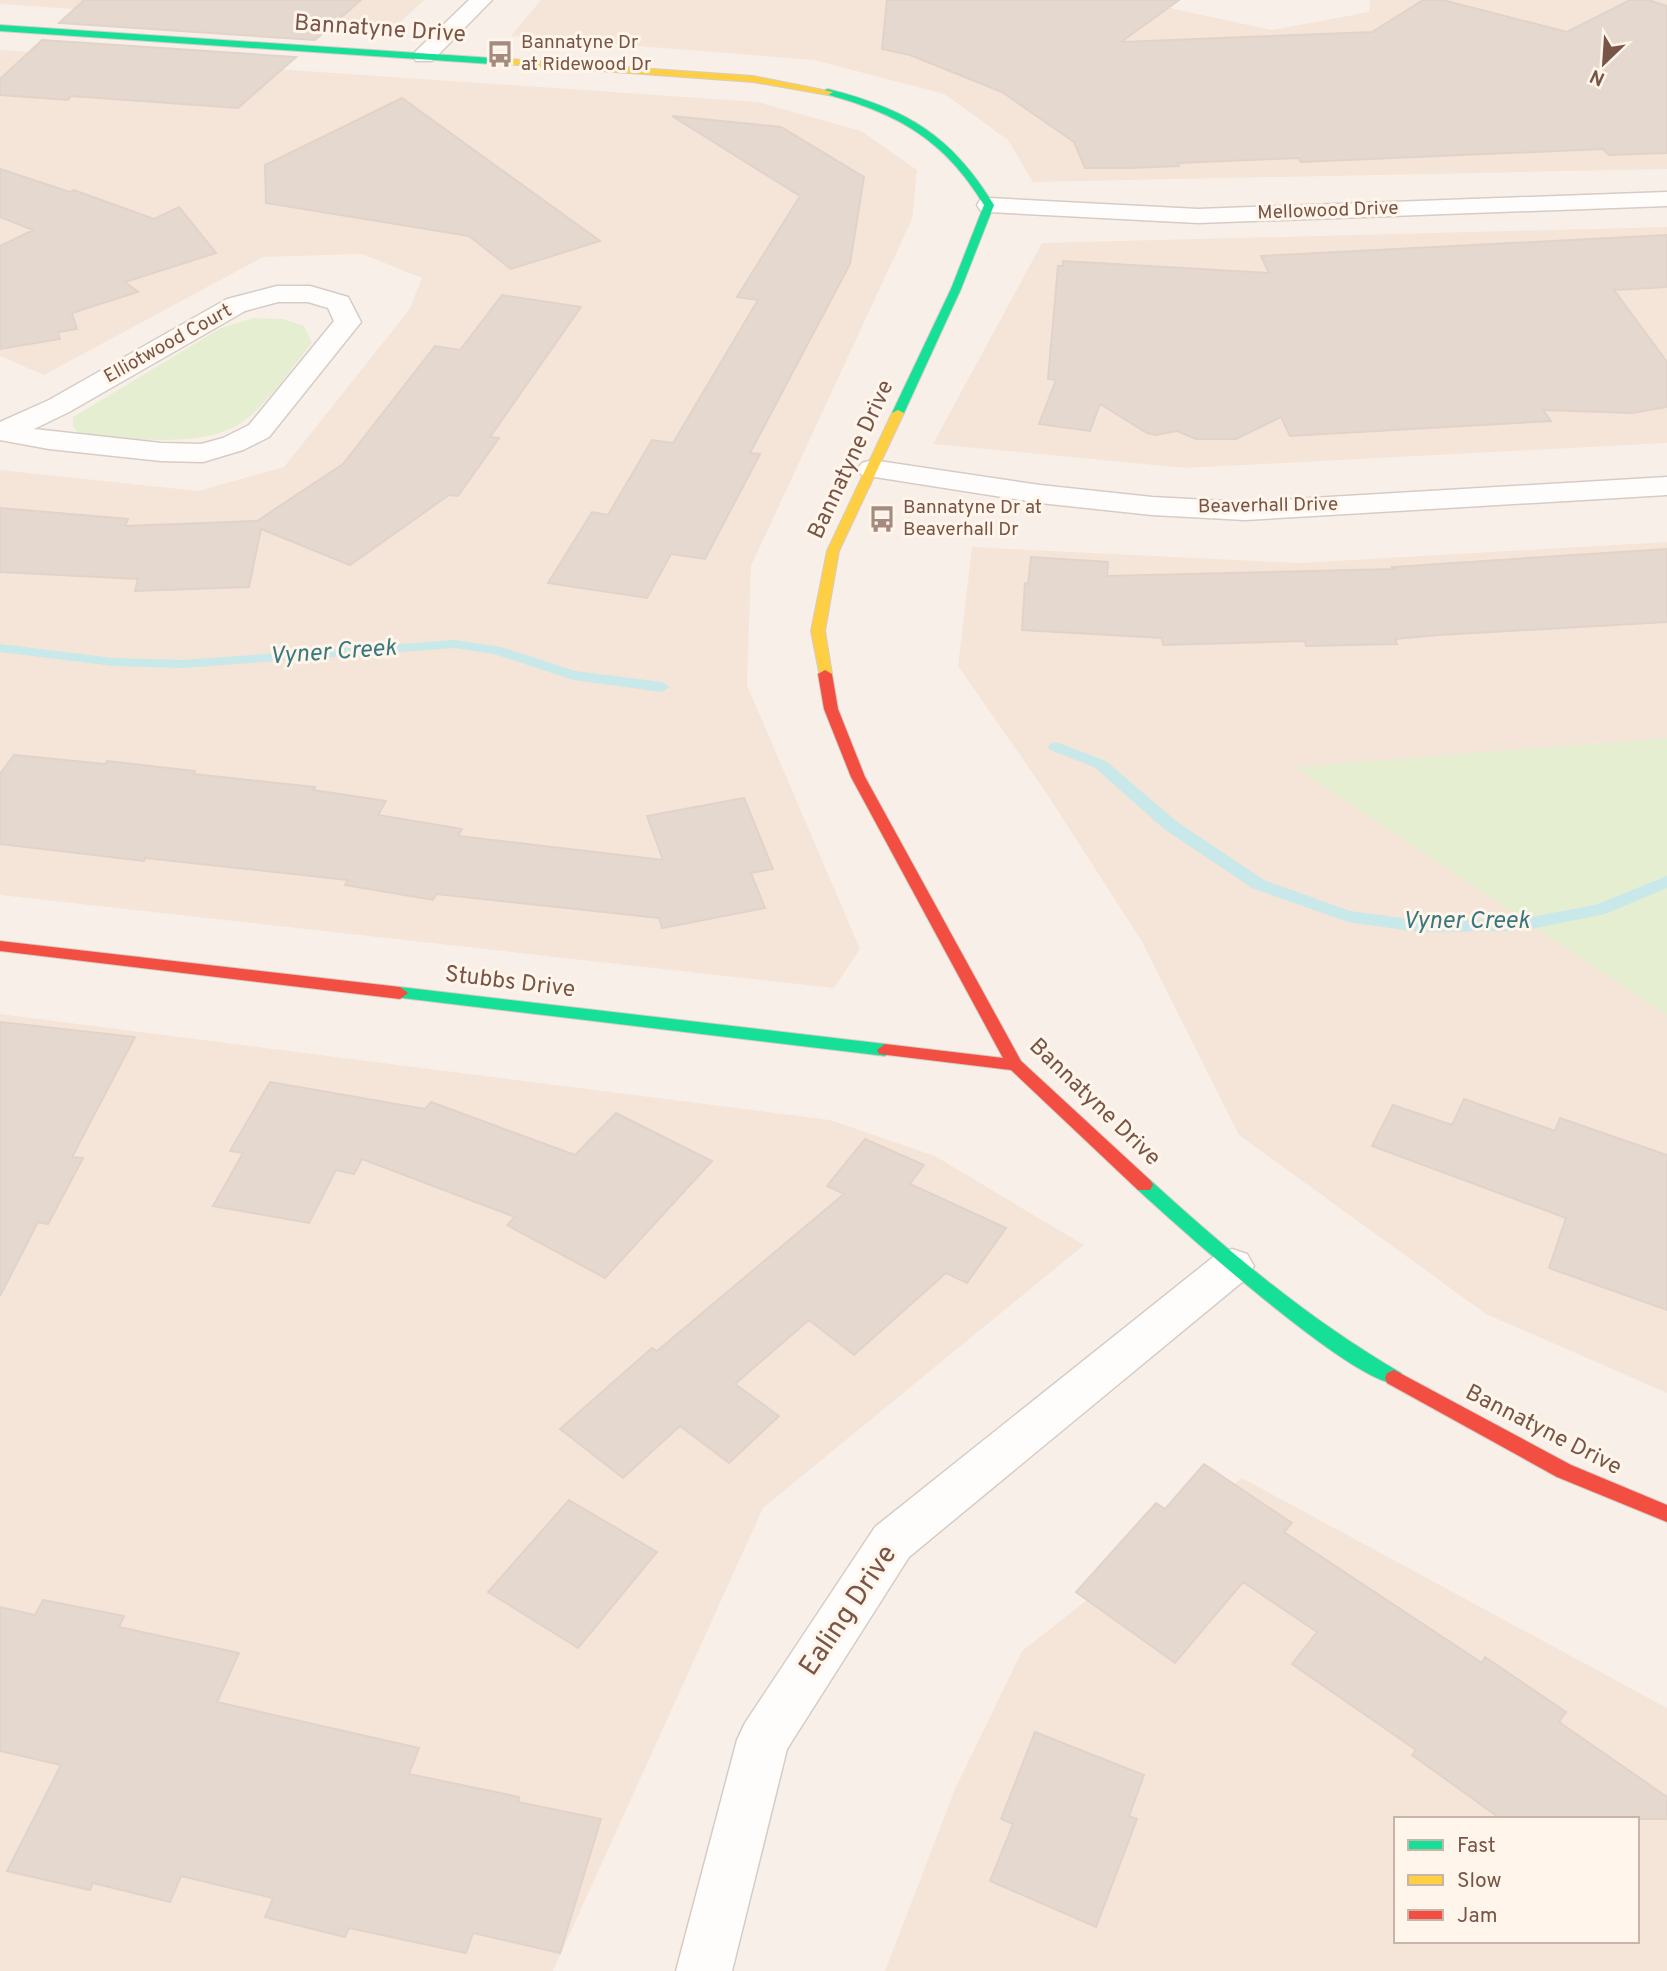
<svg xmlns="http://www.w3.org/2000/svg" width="1667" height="1971" font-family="Overpass,sans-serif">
  <rect width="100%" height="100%" fill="#f8f0e8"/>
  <path fill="#f4e5d8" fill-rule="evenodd" d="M0,0h424l-33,31 -391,-27z
    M541,0h606l4,4 121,26 97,-18 1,-12h297v169l-634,13 -25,-42 -64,-46 -130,-34 -303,-24z
    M0,50l758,52 103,29 56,39 -5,49 -161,347 -4,119 113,264 -26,39 -834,-93v-425l198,21 86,-24 125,-157 13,-32 -60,-24 -99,3 -219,118 -44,-19z
    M1667,227v216l-481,25 -253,-24 109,-201z
    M1667,542v196l-371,29 371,248v378l-181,-79 -247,-179 -98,-195 -96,-149 -87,-125 14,-119 328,16z
    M0,1014l830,106 105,36 149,89 -321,263 -210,463h-553z
    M1242,1478l425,230v263h-782l70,-182 67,-138zM1396,1819h241v122h-241z"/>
  <path fill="#e5eed1" d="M254,318l29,1 21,7 8,17c-20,24 -39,53 -63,74 -40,35 -119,20 -168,18l-8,-8v-10l148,-89z
    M1667,738v277l-372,-248z"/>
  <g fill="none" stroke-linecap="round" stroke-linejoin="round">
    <path fill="#c9e8e9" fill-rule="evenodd" d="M455,640l46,7 74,24 87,11 8,5 -8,5 -89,-12 -79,-26 -39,-6 -272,20 -70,-2 -113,-14v-8l113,14 70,2z
      M1056,742l50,19 70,60 88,59 86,31 68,9 102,-1 75,-14 72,-29v12l-62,26 -85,17 -102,1 -70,-10 -96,-34 -88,-59 -70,-62 -44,-17 -2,-3 2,-3z"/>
  </g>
  <path fill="#e5d8cf" stroke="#e1d3ca" stroke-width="2" d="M84,0h277l-46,40 -256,-17z
    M887,0h292l-58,42 251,-10 51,-32h20l124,32 63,-32h18l19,6v147l-58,2 -6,-6 -302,13 -3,-4 -120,5 1,3 -50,2h-44l-11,-26 -72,-50 -92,-37 -28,-6z
    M42,40l254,17 -58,51 -167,-12 -3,4 -68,-5v-16z
    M402,98l198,143 -89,28 -42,-33 -203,-33 -1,-38z
    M672,116l109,11 83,50 -14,87 -100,189 10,1 -55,105 -34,-5 -24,44 -99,-15 44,-71 16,3 44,-75 21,3 85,-143 -21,-3 63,-101z
    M0,169l70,23 4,-2 80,29 25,-12 37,46 -91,29 13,10 -66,21 5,16 -19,3 2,7 -60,10v-103l33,-16 -33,-13z
    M1667,235v52l-53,3 53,72v45l-35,6 -89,-3 8,11 -261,15 -9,-19 -45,22h-40l-19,-8 -21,4 -9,-2 -47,-29 -10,27 -51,-7 17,-44 -8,-1 10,-113h5v-5l206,12 -8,-17z
    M502,295l79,12 -91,130 9,1 -41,58 -9,-1 -99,70 -89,-36 -12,58 -114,4 3,-12 -138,-7v-64l128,11 -3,7 132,-5 86,-57 92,-118 25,4z
    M1667,549v73l-228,13 -44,4 2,5 -91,2 -1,-5 -142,4 -1,-7 -140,-8 3,-47 3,1 3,-27 77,5 -1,14 287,-7 -2,-2z
    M14,755l91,9 2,-3 88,10 -2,3 122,13 -2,3 73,11 -8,14 84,14 -4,7 205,24 -16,-44 97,-18 29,71 -22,4 14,35 -103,20 -3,-10 -223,-24 -3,6 -88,-15 3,-5 -203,-22 -1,3 -144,-17v-70z
    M0,1022l135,15 -63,120 11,1 -35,66 -10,-2 -38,74z
    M270,1082l155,27 6,-7 144,53 41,-42 96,48 -107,117 -98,-53 8,-8 -153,-58 -8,15 -18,-4 -27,53 -96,-17 30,-53 -13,-2z
    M1464,1099l91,32 5,-13 107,37v155l-118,-42 17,-50 -194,-72 21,-41 59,20z
    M865,1139l59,26 -14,19 96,44 -39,55 -21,-10 -92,82 -45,-35 -74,64 44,32 -50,47 -49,-37 -57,52 -63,-49 92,-81 5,3 187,-157 -17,-8z
    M1204,1464l88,59 -8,9 198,131 3,-6 81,55 -7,10 108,75v22h-166l-89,-64 4,-5 -124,-86 25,-32 -74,-50 -68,81 -99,-71 80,-89 9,6z
    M569,1500l88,52 -79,96 -90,-56z
    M43,1600l81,16 -5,11 120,26 -22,49 202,46 -10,26 110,23 -1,5 83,17 -41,134 -87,-20 -7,20 -117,-25 -4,9 -80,-20 8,-19 -92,-22 -11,26 -77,-19 -3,7 -83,-19 54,-106 -61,-14v-144l35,8z
    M1035,1732l109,43 -15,41 8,3 -41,108 -106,-46 23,-57 -12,-5z"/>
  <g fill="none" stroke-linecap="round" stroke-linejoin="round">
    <defs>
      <path id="street" d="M469,0h23l-60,61h-16l-3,-5 3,-5z
        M1667,192v14l-469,17 -209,-11 -9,-2 -3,-5 3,-5 9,-2 209,11z
        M277,286h33l38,11 13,25 -92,115 -26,13 -40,12 -42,-1 -112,-12 -49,-9v-18l49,-22 178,-101zM278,302h30l20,6 6,13 -85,104 -26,13 -22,6 -40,-1 -127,-14 35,-17 176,-101z
        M872,460l168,25 112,12 93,5 422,-25v18l-422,25 -93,-5 -112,-12 -178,-28 -5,-6 5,-6z
        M1232,1249l15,5 7,12 -7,12 -338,279 -122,192 -55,222h-56l61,-231 8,-17 130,-196 342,-273z"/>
      <path id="fast" d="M0,25l492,33 5,3 -5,3 -492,-33z
        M828,89c79,20 123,46 166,116l-33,84 -57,124 -6,3 -6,-3 59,-124 33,-84c-40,-66 -87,-92 -159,-111v-4z
        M400,987l485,57 8,6 -8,6 -491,-59 -2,-4z
        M1144,1178l6,2c79,72 158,139 251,193l2,5 -2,5c-36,13 -229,-162 -263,-193l-3,-5 3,-5z"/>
      <path id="slow" d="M492,58l261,18 80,16 -5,3 -75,-13 -264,-19v-4z
        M898,410l6,3 -65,138 -14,80 7,43 -7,4 -5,-1 -9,-46 16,-80 65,-138z"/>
      <path id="jam" d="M825,670l7,4 6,35 27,68 156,284 129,119 3,5 -3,5h-12l-127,-120 -132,-16 -2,-4 8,-6 118,14 -152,-281 -27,-68 -6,-35z
        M0,941l400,46 8,6 -8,6 -400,-48z
        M1394,1370l177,95 96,40v17l-110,-45 -170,-94 -2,-5 2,-5z"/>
    </defs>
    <use href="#street" stroke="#d6ccc5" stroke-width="3"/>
    <use href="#fast" stroke="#d7ccc4" stroke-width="2"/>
    <use href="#slow" stroke="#d7ccc4" stroke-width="2"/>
    <use href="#jam" stroke="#d7ccc4" stroke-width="2"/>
    <use href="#street" fill="#fefdfc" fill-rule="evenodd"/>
    <use href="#fast" fill="#16e098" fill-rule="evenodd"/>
    <use href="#slow" fill="#ffcf43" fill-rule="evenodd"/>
    <use href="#jam" fill="#f24e42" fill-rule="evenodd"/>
  </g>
  <defs>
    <symbol id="bus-bare" viewBox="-9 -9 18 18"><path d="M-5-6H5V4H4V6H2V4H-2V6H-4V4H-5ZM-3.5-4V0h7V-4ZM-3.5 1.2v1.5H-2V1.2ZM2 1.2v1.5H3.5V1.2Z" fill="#a58b7f" stroke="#fff5ea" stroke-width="2.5" paint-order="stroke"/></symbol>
  </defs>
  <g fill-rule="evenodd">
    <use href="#bus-bare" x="481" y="35" width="38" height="38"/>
    <use href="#bus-bare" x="863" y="500" width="38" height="38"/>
  </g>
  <g text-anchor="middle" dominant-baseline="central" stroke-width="6" stroke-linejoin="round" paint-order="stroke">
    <g font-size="19" fill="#785546" stroke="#fff5ea" text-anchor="start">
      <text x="521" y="43">Bannatyne Dr<tspan x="521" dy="22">at Ridewood Dr</tspan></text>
      <text x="903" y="508">Bannatyne Dr at<tspan x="903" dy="22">Beaverhall Dr</tspan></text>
    </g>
    <g font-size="19" fill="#785546" stroke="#fff5ea">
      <text transform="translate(1328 211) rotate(-2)">Mellowood Drive</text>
      <text transform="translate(168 344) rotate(-29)">Elliotwood Court</text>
      <text transform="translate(1268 506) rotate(-1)">Beaverhall Drive</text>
    </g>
    <g font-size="23" fill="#785546" stroke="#fff5ea">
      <text transform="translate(380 30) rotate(4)">Bannatyne Drive</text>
      <text transform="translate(852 460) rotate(-65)">Bannatyne Drive</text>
      <text transform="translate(510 983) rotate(7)">Stubbs Drive</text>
      <text transform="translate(1094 1103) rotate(44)">Bannatyne Drive</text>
      <text transform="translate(1543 1431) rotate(27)">Bannatyne Drive</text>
    </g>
    <g font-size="24" font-style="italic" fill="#38787f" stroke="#fff5ea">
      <text transform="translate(333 653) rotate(-4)">Vyner Creek</text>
      <text x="1466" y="922">Vyner Creek</text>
    </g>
    <g font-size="28" fill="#785546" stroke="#fff5ea">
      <text transform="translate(849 1611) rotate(-56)">Ealing Drive</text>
    </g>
  </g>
  <rect x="1394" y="1817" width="245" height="126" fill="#fff5ea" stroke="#c9b5a8" stroke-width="2"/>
  <rect x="1408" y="1840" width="35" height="10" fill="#16e098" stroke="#c9b5a8" stroke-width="2"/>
  <text x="1457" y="1852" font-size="21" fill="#785546">Fast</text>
  <rect x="1408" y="1875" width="35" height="10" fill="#ffcf43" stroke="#c9b5a8" stroke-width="2"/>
  <text x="1457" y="1887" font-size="21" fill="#785546">Slow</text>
  <rect x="1408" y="1910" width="35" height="10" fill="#f24e42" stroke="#c9b5a8" stroke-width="2"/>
  <text x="1457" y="1922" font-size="21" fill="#785546">Jam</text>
  <g transform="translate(1604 63) rotate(205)" stroke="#fff5ea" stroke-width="5" paint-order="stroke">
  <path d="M0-5L12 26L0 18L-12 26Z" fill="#785546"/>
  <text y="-10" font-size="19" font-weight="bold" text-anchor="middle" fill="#785546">N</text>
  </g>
</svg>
